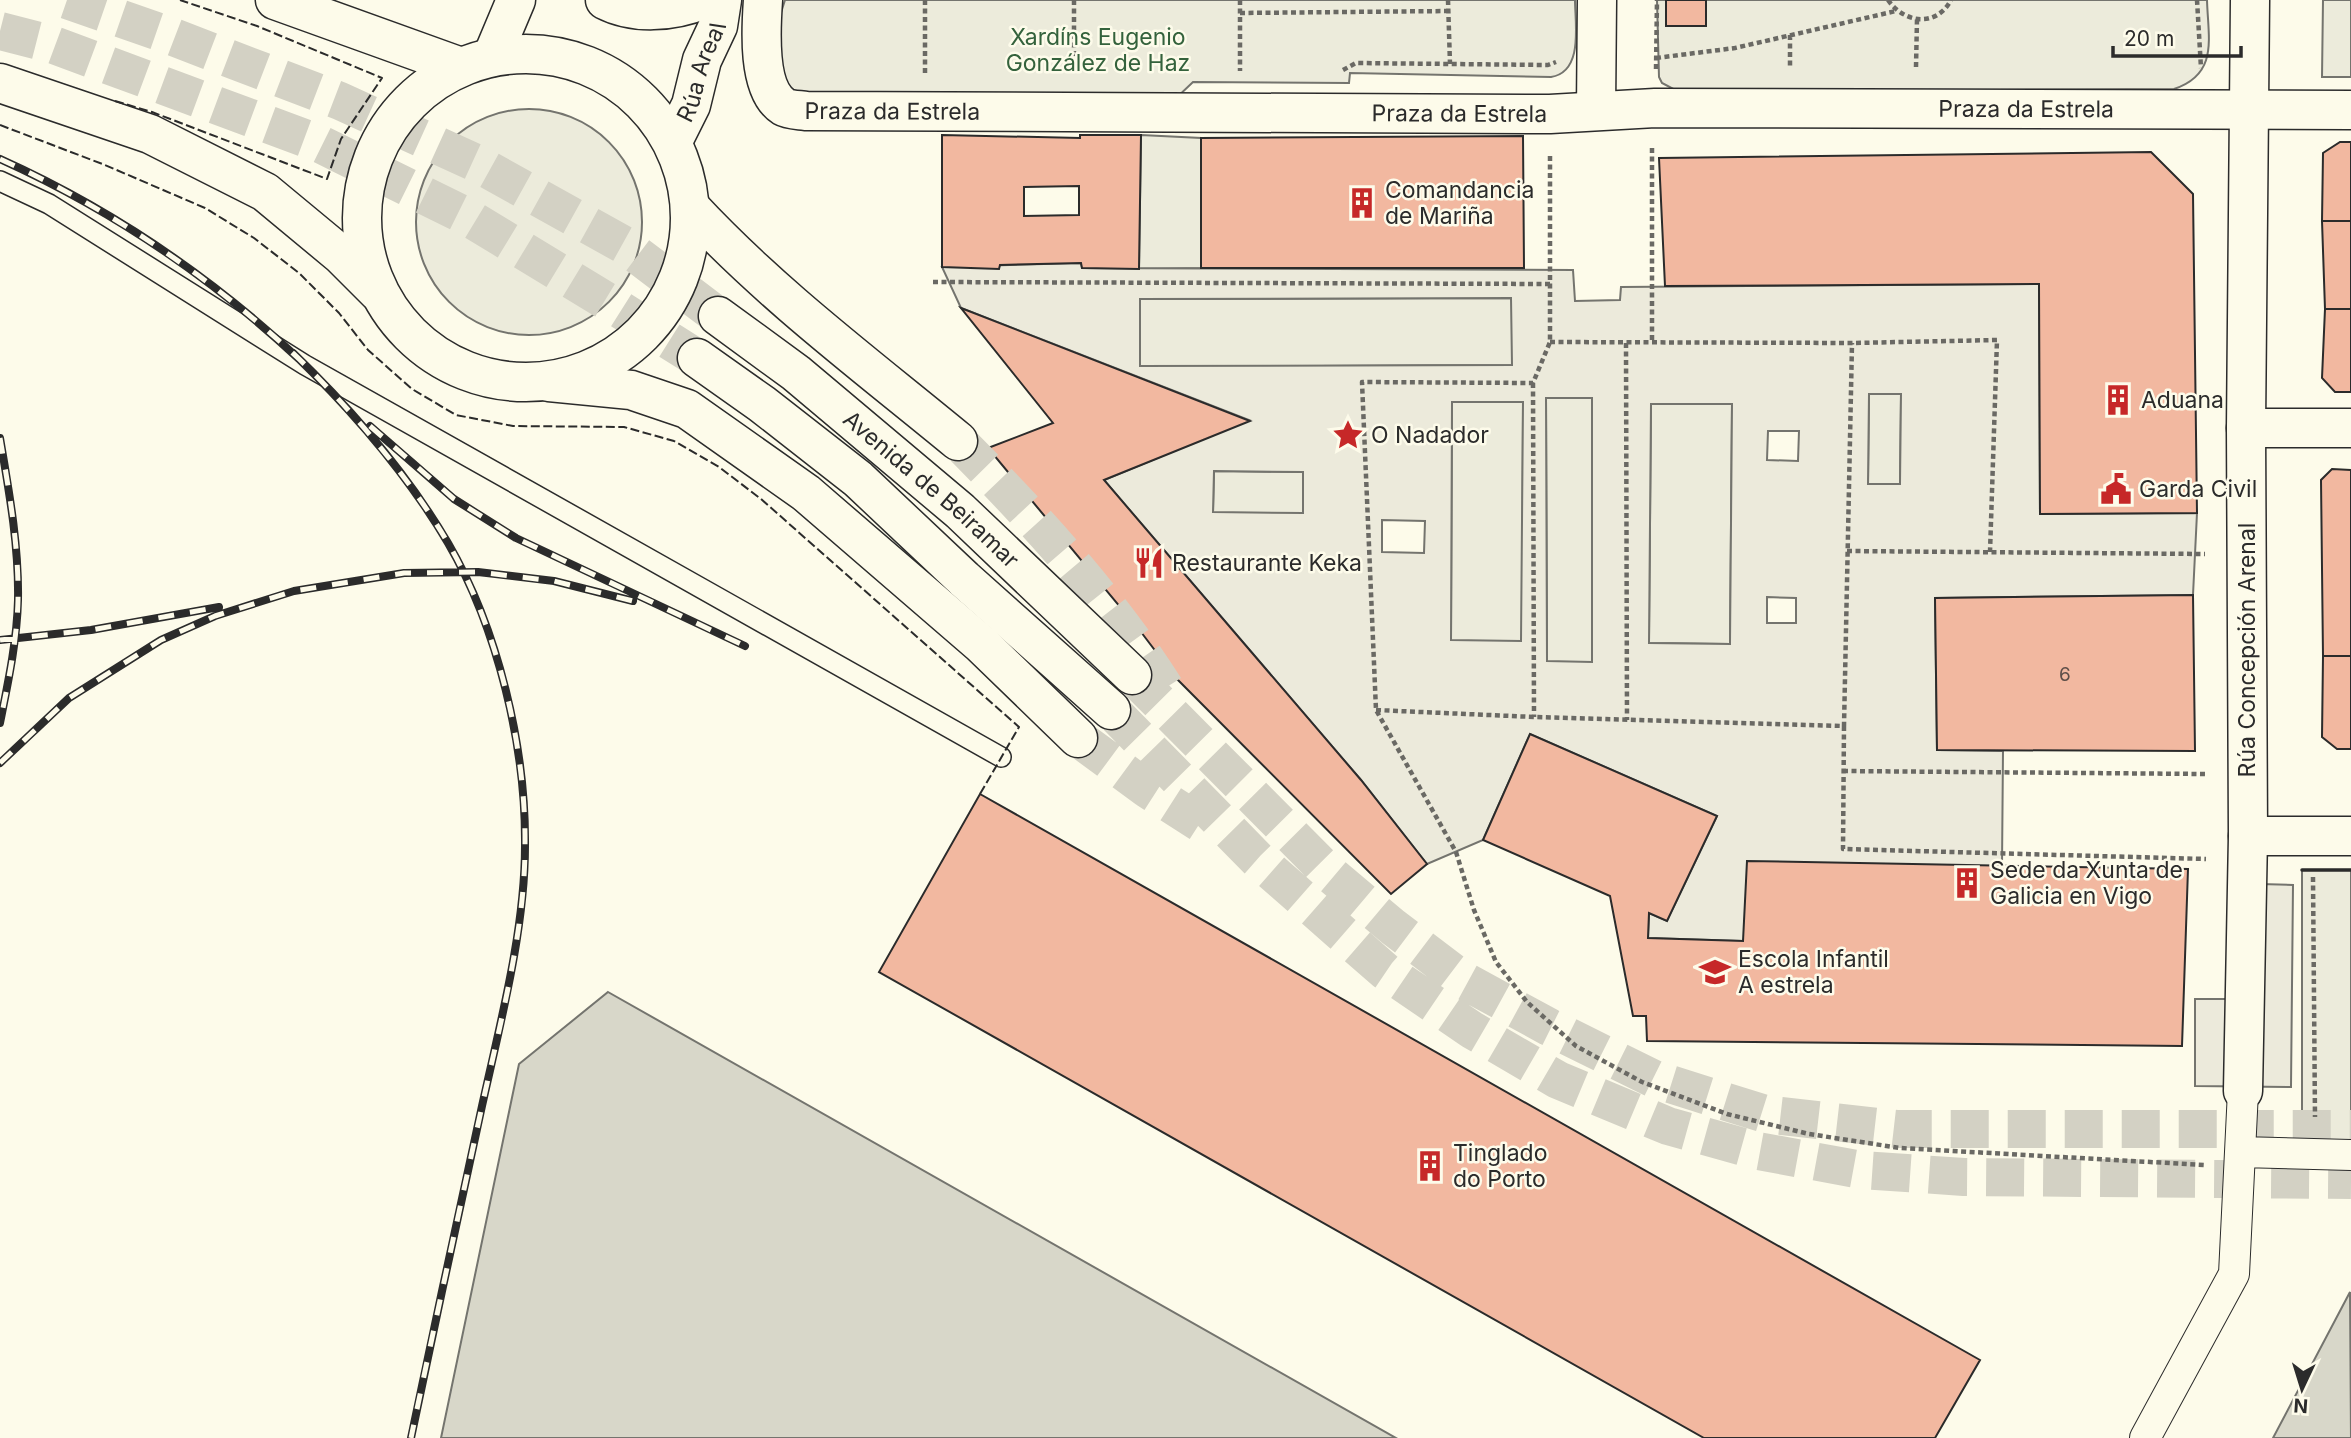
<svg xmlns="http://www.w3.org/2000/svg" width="2351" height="1438" font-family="Inter,sans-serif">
  <rect width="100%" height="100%" fill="#fdfbea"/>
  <path fill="#ecebdb" stroke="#74746e" stroke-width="2" d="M785,0h790c0,23 9,72 -24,77l-201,-4 -1,10 -156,-1 -21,20 -376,-10 -9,-8 -14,-46z
    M1657,0h550c1,38 12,74 -33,89l-495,3 -17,-9 -3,-6z
    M2323,0h28v77h-29z
    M416 222a113 113 0 1 1 226 0a113 113 0 1 1-226 0Z
    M1141,135l60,3v130l-62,1z
    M1512,298v67l-372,2v-68z
    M1869,394h32l-1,90h-32z
    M1592,397l1,265h-46l-1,-264z
    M1452,401l71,1 -1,239h-71z
    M1651,404h81l-2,240 -81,-1z
    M1214,471l90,1v41h-91z
    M2302,870h49v275h-49z"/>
  <path fill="#eceadb" stroke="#74746e" stroke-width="2" fill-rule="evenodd" d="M1081,263l1,5 491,2 2,31 45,-1 1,-13 418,-3 1,230 157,-1 -4,82 -258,3 2,152 66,1 -1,115 -259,75 -95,-3 1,-25 18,8 50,-105 -187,-82 -47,106 -56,24 -66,-84 -257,-300 145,-60 -288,-112 -19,-41zM1511,298l1,67 -372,1v-67zM1869,394h32l-1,90h-32zM1546,398h46v264l-45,-1zM1452,402h71l-2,239 -70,-1zM1651,404h81l-2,240 -81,-1zM1768,431h31l-1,30 -31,-1zM1214,471l89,1v41l-90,-1zM1382,520l43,1 -1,32 -42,-1zM1767,597l29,1v25h-29z
    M2260,884l33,1 -2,202 -96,-1v-87h63z"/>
  <path fill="#d8d7c9" stroke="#74746e" stroke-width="2" d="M608,992l788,446h-955l78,-374z
    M2350,1292l1,146h-78z"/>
  <path fill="#f2b8a0" stroke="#2b2b2b" stroke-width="2" fill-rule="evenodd" d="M1666,0h40v26h-40z
    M942,135l138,3v-3h61l-2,134 -57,-1 -1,-5 -81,2 -1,4 -57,-2zM1079,186v29l-55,1v-29z
    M1523,136l1,132h-323v-130z
    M2340,142h11v79h-29l1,-68z
    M2151,152l42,42 4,319 -157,1 -1,-230 -374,2 -6,-128z
    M2322,221h29v88h-26z
    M961,308l289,113 -146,59 257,300 66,84 -36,30 -215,-216 -35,-46 -153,-184 65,-25z
    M2325,309h26v83h-16l-13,-14z
    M2332,469l19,1v186h-28l-2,-176z
    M2193,595l2,156 -258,-1 -2,-152z
    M2323,656h28v93h-14l-15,-12z
    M1530,734l187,82 -50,105 -18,-8 -1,25 95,3 4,-80 441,8 -6,177 -535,-5 -1,-25h-13l-23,-120 -127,-56z
    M980,794l1000,566 -45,78h-231l-825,-466z"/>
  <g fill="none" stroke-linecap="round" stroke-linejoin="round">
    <path stroke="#d3d1c4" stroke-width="38" stroke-dasharray="38 19" stroke-linecap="butt" d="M67,0l101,35 172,66 136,62 148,82 94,71
      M0,31l51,13 267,99 148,73 142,86 89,56
      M958,441c77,78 152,159 210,252
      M1132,675l197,198 64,54 70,53 86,47 105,52 111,35 131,15h455
      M1111,710l146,149 128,112 87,59 86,50 110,46 90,25 104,19 102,7 387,3
      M1078,738l69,51 53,34"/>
    <defs>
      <path id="service" d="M0,181l49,23 256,161 696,392"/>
      <path id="pedestrian" d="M2240,1152l111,3
        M2145,1438l89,-164 9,-183"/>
      <g id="minor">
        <path d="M605,0c29,15 68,12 97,0"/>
        <path id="s1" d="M763,0c-2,28 -6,90 21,107 5,3 16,3 22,4l744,3 105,-6 696,2"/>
        <circle cx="526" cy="218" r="164"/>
        <path d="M492,57l24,-57"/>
        <path d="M1596,110l1,-110"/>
        <path id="s2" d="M673,141l18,-36 11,-45 16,-34 4,-26"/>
        <path d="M2246,428h105"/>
        <path d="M2248,836h103"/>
        <path d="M2243,1091l5,-255 -2,-408 4,-428"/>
      </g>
      <g id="primary">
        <path d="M275,0l186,67"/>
        <path d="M0,83l150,51 115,58 76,63 37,37"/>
        <path d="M691,208c81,87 176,158 267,233"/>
        <path id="s3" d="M718,316l78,57 164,138 172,164"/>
        <path d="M697,358l65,46 96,75 106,100 147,131"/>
        <path d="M549,382l82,8 56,19 119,84 175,151 97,94"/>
      </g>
    </defs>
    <use href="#service" stroke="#2b2b2b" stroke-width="22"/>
    <use href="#pedestrian" stroke="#2b2b2b" stroke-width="32"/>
    <use href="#minor" stroke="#2b2b2b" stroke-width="41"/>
    <use href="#primary" stroke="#2b2b2b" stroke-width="41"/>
    <path stroke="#6a6964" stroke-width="4.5" stroke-dasharray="5 3.5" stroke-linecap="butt" d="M925,0v73
      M1074,0v73
      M1240,0v71
      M1448,0l2,64
      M1888,0c16,23 48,28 63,0
      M2197,0l4,68
      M1240,13l209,-2
      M1790,35v33
      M1656,58l79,-10 161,-37
      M1916,67l1,-48
      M1656,69l1,-69
      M1343,70l13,-7 192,2 8,-3
      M1652,148v195
      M1550,156v186l-17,41 -171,-1 14,328 80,142 18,58 22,52 31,40 49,44 66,36 85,32 82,20 91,14 304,17
      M933,282l618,2
      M1550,342l302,1 145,-3 -7,212
      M1626,343l1,377
      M1533,383l1,334
      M1847,551l358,3
      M1376,710l158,7 310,9 8,-383
      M1844,726l-1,123 363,10
      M1843,771l363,3
      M2313,877l2,240"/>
    <use href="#service" stroke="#fdfbea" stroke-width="19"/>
    <use href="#pedestrian" stroke="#fdfbea" stroke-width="30"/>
    <use href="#minor" stroke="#fdfbea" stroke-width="38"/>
    <use href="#primary" stroke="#fdfbea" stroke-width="38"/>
    <defs>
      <path id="rail" d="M0,159c109,49 211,118 299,200
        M293,353c57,55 115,122 155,190 50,86 78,204 77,303 0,84 -25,178 -43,260 -24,111 -48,221 -71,332
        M370,426l84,73 62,39 229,108
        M0,438c9,53 19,108 18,162 -1,41 -10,83 -18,123
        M0,640l91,-10 128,-23
        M0,763l69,-65 92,-58 54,-24 79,-25 110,-18 74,-1 76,9 79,20"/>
    </defs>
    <use href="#rail" stroke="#2b2b2b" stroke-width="8"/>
    <use href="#rail" stroke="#fdfbea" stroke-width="5" stroke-dasharray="16" stroke-linecap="butt"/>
    <path stroke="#2b2b2b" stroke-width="2" stroke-dasharray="9 3.5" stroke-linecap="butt" d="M115,101l37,11 175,67 14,-40 41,-61 -125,-52 -77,-26
      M0,125l105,40 100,43 49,30 45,35 40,40 29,37 44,39 44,26 57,11 111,1 50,14 45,26 42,32 258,228 -39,67"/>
    <path stroke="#2b2b2b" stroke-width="3.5" d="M2302,870h49"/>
  </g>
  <defs>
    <symbol id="building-bare" viewBox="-9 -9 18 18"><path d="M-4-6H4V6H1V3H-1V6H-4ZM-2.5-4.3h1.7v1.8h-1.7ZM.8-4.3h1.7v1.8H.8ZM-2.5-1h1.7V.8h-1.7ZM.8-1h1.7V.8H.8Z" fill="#c62828" stroke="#fdfbea" stroke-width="2.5" paint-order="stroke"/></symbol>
    <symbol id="sight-bare" viewBox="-9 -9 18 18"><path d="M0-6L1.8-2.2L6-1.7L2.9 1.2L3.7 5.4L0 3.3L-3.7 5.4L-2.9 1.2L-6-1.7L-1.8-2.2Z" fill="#c62828" stroke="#fdfbea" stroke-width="2.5" paint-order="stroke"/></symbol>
    <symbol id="civic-bare" viewBox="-9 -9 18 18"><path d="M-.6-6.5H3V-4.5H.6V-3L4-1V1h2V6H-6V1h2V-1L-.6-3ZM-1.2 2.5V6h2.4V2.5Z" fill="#c62828" stroke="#fdfbea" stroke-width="2.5" paint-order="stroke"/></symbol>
    <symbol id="restaurant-bare" viewBox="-9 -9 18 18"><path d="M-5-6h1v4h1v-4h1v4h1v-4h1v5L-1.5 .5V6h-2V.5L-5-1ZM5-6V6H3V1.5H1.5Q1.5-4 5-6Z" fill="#c62828" stroke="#fdfbea" stroke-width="2.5" paint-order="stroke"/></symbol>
    <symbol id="school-bare" viewBox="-9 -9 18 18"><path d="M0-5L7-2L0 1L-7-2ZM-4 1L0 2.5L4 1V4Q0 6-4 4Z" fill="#c62828" stroke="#fdfbea" stroke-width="2.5" paint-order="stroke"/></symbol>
  </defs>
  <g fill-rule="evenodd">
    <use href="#building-bare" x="1340" y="181" width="44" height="44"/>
    <use href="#building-bare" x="2096" y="378" width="44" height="44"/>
    <use href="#sight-bare" x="1326" y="413" width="44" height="44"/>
    <use href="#civic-bare" x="2094" y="467" width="44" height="44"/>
    <use href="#restaurant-bare" x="1127" y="541" width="44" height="44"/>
    <use href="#building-bare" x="1945" y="861" width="44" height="44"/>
    <use href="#school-bare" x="1693" y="950" width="44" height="44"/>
    <use href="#building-bare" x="1408" y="1144" width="44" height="44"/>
  </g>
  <g text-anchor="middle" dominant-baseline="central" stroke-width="5" stroke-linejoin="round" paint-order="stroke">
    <g font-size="19" fill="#5d4e48">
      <text x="2065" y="674">6</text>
    </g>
    <g font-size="23" fill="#34623c" stroke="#fdfbea">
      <text x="1098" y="37">Xardíns Eugenio<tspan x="1098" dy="26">González de Haz</tspan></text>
    </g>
    <g font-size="23" fill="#2b2b2b" stroke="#fdfbea">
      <text stroke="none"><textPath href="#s2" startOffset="75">Rúa Areal</textPath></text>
      <text stroke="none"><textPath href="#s1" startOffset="1356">Praza da Estrela</textPath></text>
      <text stroke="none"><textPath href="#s1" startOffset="222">Praza da Estrela</textPath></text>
      <text stroke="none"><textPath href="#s1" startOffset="789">Praza da Estrela</textPath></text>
      <text stroke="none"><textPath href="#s3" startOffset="275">Avenida de Beiramar</textPath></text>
      <text transform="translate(2247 650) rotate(-90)">Rúa Concepción Arenal</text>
    </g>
    <g font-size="23" fill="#2b2b2b" stroke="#fdfbea" text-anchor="start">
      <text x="1385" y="190">Comandancia<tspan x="1385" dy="26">de Mariña</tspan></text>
      <text x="2141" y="400">Aduana</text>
      <text x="1371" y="435">O Nadador</text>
      <text x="2139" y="489">Garda Civil</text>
      <text x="1172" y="563">Restaurante Keka</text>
      <text x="1990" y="870">Sede da Xunta de<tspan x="1990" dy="26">Galicia en Vigo</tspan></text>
      <text x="1738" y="959">Escola Infantil<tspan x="1738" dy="26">A estrela</tspan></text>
      <text x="1453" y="1153">Tinglado<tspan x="1453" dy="26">do Porto</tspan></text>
    </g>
  </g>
  <g transform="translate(2302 1389) rotate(184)" stroke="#fdfbea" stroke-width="5" paint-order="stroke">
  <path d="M0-5L12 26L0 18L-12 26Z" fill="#2b2b2b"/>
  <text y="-10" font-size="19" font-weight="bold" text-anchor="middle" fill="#2b2b2b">N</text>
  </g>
  <path d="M2113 46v10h128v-10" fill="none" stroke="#2b2b2b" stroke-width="3.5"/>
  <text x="2124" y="46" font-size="21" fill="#2b2b2b" stroke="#fdfbea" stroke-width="5" paint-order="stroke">20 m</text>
</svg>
